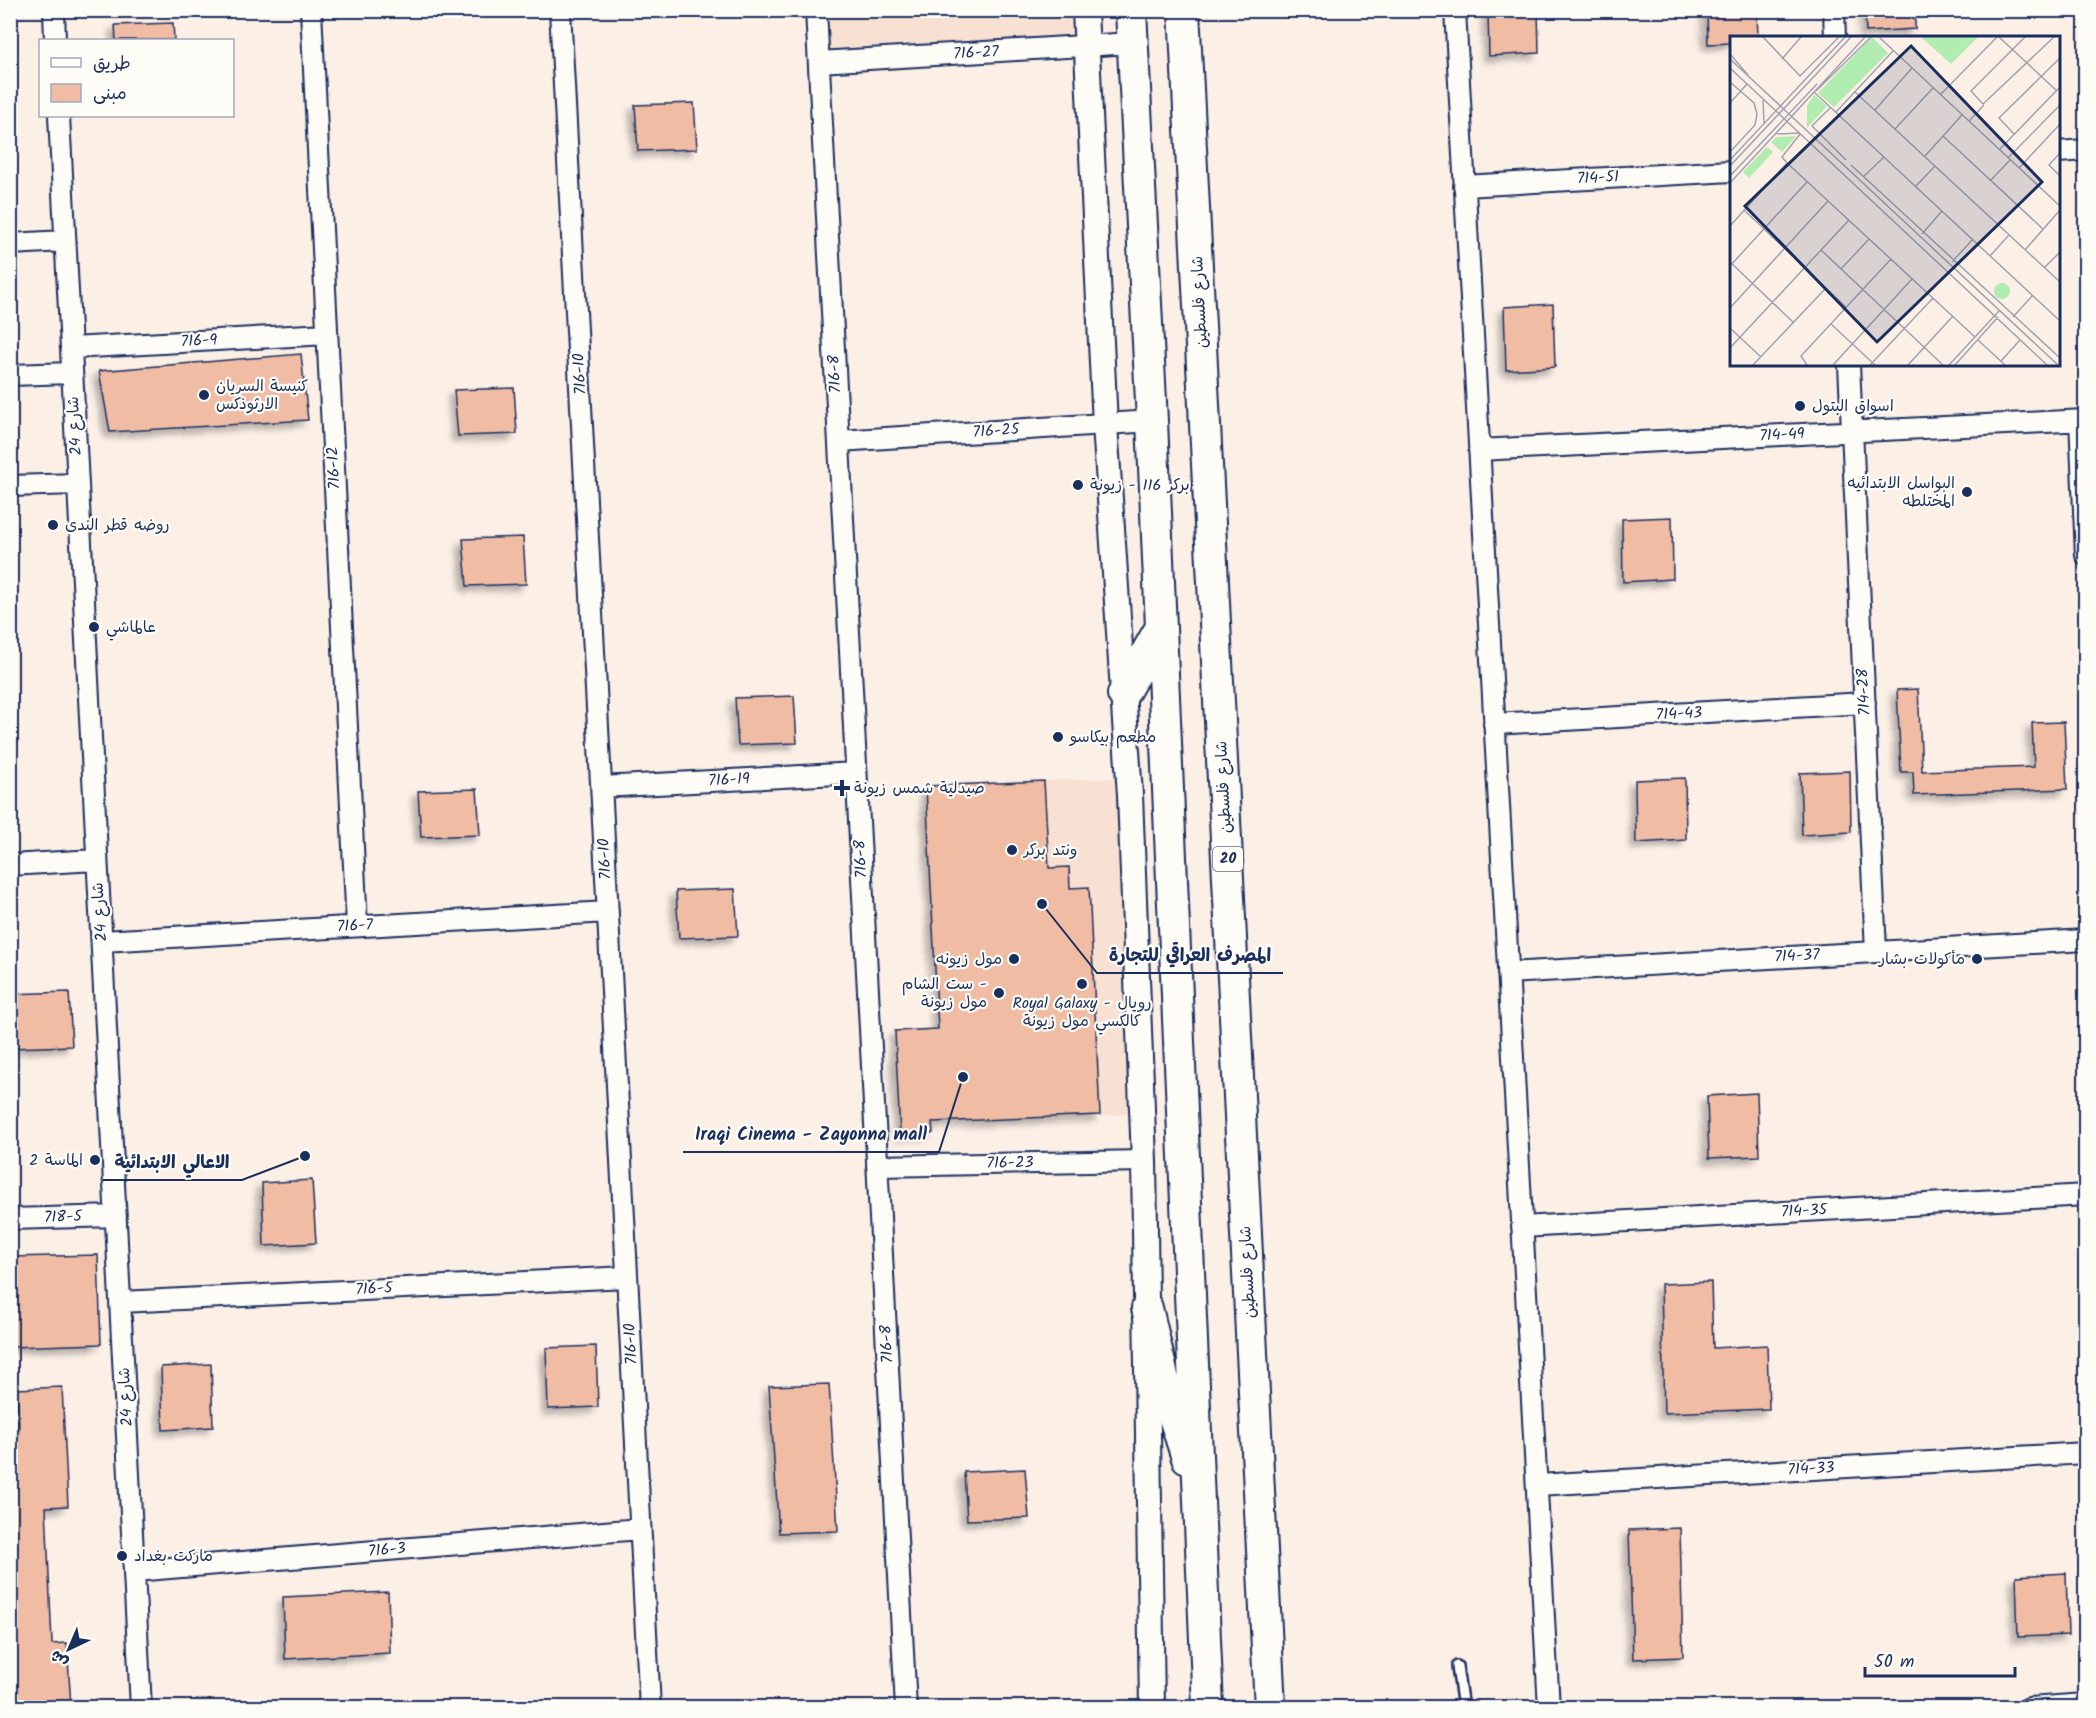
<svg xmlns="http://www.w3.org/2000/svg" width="2096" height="1718" font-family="Kalam,'Playpen Sans Arabic',sans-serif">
  <defs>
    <filter id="shadow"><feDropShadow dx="-5.5" dy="5.5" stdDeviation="3" flood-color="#0004"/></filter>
  </defs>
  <rect width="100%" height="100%" fill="#fbefe6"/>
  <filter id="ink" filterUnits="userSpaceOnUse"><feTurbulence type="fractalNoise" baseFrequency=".0167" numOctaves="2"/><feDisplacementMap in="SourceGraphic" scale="12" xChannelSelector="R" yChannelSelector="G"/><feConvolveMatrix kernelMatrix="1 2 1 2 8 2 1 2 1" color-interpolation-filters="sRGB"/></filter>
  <g filter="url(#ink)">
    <path fill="#f8e0d2" d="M816,11h269l2,35 -268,16z
      M1118,778l14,336 -199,8v11l-33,1 38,-105 -12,-243z"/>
    <path fill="#f1bca4" stroke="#1b2f5e" stroke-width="1.5" filter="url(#shadow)" d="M1488,10h50l1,43 -50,3z
      M1707,10h50l1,28h-27v5l-23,1z
      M1865,10h50v19l-49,3z
      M173,23l1,17h-58l-1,-15z
      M694,103l3,46 -59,2 -3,-46z
      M1553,304l2,63 -49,3 -2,-63z
      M301,354l7,66 -198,12 -11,-61z
      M514,388l3,46 -59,2 -4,-46z
      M1672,517l1,62 -50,3 -1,-63z
      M523,537l3,47 -59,2 -4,-47z
      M1918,689l4,82 112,-4 -2,-44 32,-1 3,67 -153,6 -1,-23h-12l-4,-82z
      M794,696l3,47 -59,2 -3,-47z
      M1850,771l1,61 -49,3 -2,-62z
      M1685,778l1,62 -50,3 -1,-63z
      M1044,781l5,87 20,-1 1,21 19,-1 11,228 -168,7 1,11 -33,1 -5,-103 43,-2 -12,-243z
      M477,789l3,46 -59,2 -3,-46z
      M735,889l3,47 -59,2 -3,-47z
      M69,992l3,54 -62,2v-54z
      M1757,1093l2,63 -50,2 -2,-62z
      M312,1180l4,63 -52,3 -2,-63z
      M98,1255l3,89 -91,3v-90z
      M1711,1282l2,66 54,-3 2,64 -105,4 -3,-129z
      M596,1346l2,61 -50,2 -2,-61z
      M211,1364l2,63 -50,3 -2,-63z
      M829,1384l9,147 -59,2 -10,-147z
      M62,1387l6,119 -22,1 6,137 15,-1 4,64h-61v-277l9,-1 -2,-40z
      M1025,1469l4,49 -62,2 -3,-48z
      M1680,1528l3,129 -50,2 -4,-129z
      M2066,1573l2,62 -50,2 -2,-61z
      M388,1592l2,61 -105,6 -2,-62z"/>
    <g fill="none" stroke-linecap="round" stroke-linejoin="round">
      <defs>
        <path id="service" d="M1457,1666l6,42"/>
        <path id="minor" d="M54,10l1,30
          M311,10l46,916
          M560,10l90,1698
          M816,10l90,1698
          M1455,10l94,1698
          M1834,10l1,28
          M819,62l313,-19
          M59,116l82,1592
          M2058,152l28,-2
          M1464,186l268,-15
          M10,244l55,-3
          M71,348l256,-14
          M1849,364l27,588
          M10,375l62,-2
          M2080,420l6,135
          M839,441l313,-20
          M1479,450l607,-30
          M10,486l68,-2
          M1494,724l371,-21
          M601,787l255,-14
          M10,865l86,-5
          M102,941l506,-29
          M1508,973l578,-33
          M877,1166l267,-5
          M10,1219l106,-3
          M1522,1227l564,-32
          M121,1302l506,-25
          M1537,1485l549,-32
          M134,1571l506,-42
          M2029,1708l57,-4"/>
        <path id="tertiary" d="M1085,10l20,415 25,370 14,366 8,547"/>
        <path id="primary" d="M1131,10l21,411 56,1287
          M1184,10l86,1698
          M1123,694l38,-67
          M1147,1308l22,94 18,56"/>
      </defs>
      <use href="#service" stroke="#1b2f5e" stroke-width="14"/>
      <use href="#minor" stroke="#1b2f5e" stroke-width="24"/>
      <use href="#tertiary" stroke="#1b2f5e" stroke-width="28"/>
      <use href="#primary" stroke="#1b2f5e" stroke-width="34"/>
      <use href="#service" stroke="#fdfcf7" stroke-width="9"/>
      <use href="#minor" stroke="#fdfcf7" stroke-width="20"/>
      <use href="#tertiary" stroke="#fdfcf7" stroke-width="24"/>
      <use href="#primary" stroke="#fdfcf7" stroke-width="30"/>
    </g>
  </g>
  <g fill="#1b2f5e" stroke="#fdfcf7" stroke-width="2">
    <circle cx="204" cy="395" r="6"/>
    <circle cx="1800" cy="406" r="6"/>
    <circle cx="1078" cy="485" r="6"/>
    <circle cx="1967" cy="492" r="6"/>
    <circle cx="53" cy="525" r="6"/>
    <circle cx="94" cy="627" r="6"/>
    <circle cx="1058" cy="737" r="6"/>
    <path d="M839 779h6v6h6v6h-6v6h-6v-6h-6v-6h6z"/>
    <circle cx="1012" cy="850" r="6"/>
    <circle cx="1014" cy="959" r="6"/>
    <circle cx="1977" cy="959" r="6"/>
    <circle cx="1082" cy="984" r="6"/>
    <circle cx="999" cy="993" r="6"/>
    <circle cx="95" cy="1160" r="6"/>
    <circle cx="122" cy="1556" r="6"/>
  </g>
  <g text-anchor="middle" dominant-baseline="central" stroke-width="4.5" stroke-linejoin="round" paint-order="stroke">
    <rect fill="#fdfcf7" stroke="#5f6c8c" stroke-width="1.5" x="1213" y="847" width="30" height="24" rx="4.5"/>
    <g font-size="15" font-weight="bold" fill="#1b2f5e">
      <text x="1228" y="859">20</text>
    </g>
    <g font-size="16" fill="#1b2f5e" stroke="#fdfcf7">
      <text transform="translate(976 53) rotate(-3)">716-27</text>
      <text transform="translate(1598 178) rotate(-3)">714-51</text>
      <text transform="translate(1200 302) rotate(-93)">شارع فلسطين</text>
      <text transform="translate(199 341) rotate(-3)">716-9</text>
      <text transform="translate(580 374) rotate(-93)">716-10</text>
      <text transform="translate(835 374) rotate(-93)">716-8</text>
      <text transform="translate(75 426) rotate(-93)">شارع 24</text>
      <text transform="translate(996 431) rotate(-4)">716-25</text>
      <text transform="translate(1782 435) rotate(-3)">714-49</text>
      <text transform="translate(334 468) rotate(-93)">716-12</text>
      <text transform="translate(1864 692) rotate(-93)">714-28</text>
      <text transform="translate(1679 714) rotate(-3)">714-43</text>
      <text transform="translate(729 780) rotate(-3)">716-19</text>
      <text transform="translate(1224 787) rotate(-93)">شارع فلسطين</text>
      <text transform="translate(605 859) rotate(-93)">716-10</text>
      <text transform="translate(861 859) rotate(-93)">716-8</text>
      <text transform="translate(100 912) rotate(-94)">شارع 24</text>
      <text transform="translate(355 926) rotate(-3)">716-7</text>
      <text transform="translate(1797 956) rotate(-3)">714-37</text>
      <text transform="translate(1010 1163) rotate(-1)">716-23</text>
      <text transform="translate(1804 1211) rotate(-3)">714-35</text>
      <text transform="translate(63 1217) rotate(-2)">718-5</text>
      <text transform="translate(1248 1272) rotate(-93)">شارع فلسطين</text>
      <text transform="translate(374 1289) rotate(-3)">716-5</text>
      <text transform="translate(631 1344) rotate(-93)">716-10</text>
      <text transform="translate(887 1344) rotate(-93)">716-8</text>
      <text transform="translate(126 1397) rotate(-93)">شارع 24</text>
      <text transform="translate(1811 1469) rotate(-3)">714-33</text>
      <text transform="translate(387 1550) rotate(-5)">716-3</text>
    </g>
    <g font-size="16" fill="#1b2f5e" stroke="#fdfcf7" text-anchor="start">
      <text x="216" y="386">كنيسة السريان<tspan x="216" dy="18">الارثوذكس</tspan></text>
      <text x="1812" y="406">اسواق البتول</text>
      <text x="1955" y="483" text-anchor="end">البواسل الابتدائيه<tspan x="1955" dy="18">المختلطه</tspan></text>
      <text x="1090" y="485">بركر 116 - زيونة</text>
      <text x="65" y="525">روضه قطر الندى</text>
      <text x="106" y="627">عالماشي</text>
      <text x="1070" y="737">مطعم بيكاسو</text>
      <text x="854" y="788">صيدلية شمس زيونة</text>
      <text x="1024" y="850">ونتد بركر</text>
      <text x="1002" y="959" text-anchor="end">مول زيونه</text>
      <text x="1965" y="959" text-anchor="end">مأكولات بشار</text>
      <text x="987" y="984" text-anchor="end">ست الشام -<tspan x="987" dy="18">مول زيونة</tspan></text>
      <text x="1082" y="1003" text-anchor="middle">Royal Galaxy - رويال<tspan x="1082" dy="18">كالكسي مول زيونة</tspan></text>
      <text x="83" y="1160" text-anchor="end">الماسة 2</text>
      <text x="134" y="1556">ماركت بغداد</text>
    </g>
  </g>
  <g transform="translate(1730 36)">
    <rect width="330" height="330" fill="#fbefe6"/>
    <path d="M142,1l16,16 -54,54 -16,-14zM191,1h57l-27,27zM84,59l13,11 -20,22v-22zM66,100l-14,16 -11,-10 6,-5zM37,111l6,5 -24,26 -6,-6zM264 255a8 8 0 1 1 16 0a8 8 0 1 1-16 0Z" fill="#b1ecb1"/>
    <path fill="none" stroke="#a1a2b0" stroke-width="1.5" d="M33,1l37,39 39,-39M149,1l181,169M269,1l58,54M295,1l-54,54 12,13 71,-67M0,18l18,21M0,23l328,306M52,23l19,-22M0,32l317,297M0,46l24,21 3,11 -2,11 -25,27M86,55l55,-54M84,56l246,229M125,56l205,190M210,59l57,-58M33,64l1,23M0,67l17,-19M101,71l-19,19 34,34M145,74l37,-42M106,76l57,-61M239,85l15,-16M165,93l38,-41M47,98l23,-1M284,98l-15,-16 61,-60M213,100l100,93M269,114l61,-63M330,117l-11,12 11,11M195,120l37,-41M278,122l52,-53M0,124l115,-123M57,127l188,174M121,129l209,193M0,130l121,-129M289,132l41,-44M0,140l87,-92M133,141l21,-20M261,144l19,-20M0,147l135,-146M186,150l19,-20M14,174l102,97M0,190l57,-63 -5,-6 18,-23M192,198l20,-23M91,214l122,115M295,214l35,-40M260,220l19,-21M0,226l63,60M222,226l21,-23M0,230l77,-84M314,232l16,-16M111,233l28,-30M0,272l98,-107M283,281l20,-22M101,288l44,41M0,292l31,29M248,304l27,25M0,312l119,-128M271,325l19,-21M23,329l73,-77M77,329l-6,-9 90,-97M103,329l79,-86M140,329l63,-67M178,329l45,-49M219,329l50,-54M225,329l43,-48"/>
    <path fill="#1b2f5e" fill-opacity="0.15" stroke="#1b2f5e" stroke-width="3" d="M181,10l131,136 -165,160 -132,-136z"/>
    <rect width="330" height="330" fill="none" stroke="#1b2f5e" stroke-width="3"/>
  </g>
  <path fill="none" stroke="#1b2f5e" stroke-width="2" d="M1042 904L1097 973H1283M963 1077L939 1152H683M305 1156L242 1180H103"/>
  <g fill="#1b2f5e" stroke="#fdfcf7" stroke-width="2">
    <circle cx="1042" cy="904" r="6"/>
    <circle cx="963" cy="1077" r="6"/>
    <circle cx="305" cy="1156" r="6"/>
  </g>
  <g font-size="18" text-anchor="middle" font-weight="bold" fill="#1b2f5e" stroke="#fdfcf7" stroke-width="4.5" stroke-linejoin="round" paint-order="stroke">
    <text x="1190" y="961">المصرف العراقي للتجارة</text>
    <text x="811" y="1140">Iraqi Cinema - Zayonna mall</text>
    <text x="172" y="1168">الاعالي الابتدائية</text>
  </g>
  <rect width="2096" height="1718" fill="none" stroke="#fdfcf7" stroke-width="36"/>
  <rect x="18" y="18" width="2060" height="1682" fill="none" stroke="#1b2f5e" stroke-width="2" filter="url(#ink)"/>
  <rect x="39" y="39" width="195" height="78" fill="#fdfcf7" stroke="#a3aaba" stroke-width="1.5"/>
  <rect x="51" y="58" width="30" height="9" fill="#fdfcf7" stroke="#a3aaba" stroke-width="1.5"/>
  <text x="93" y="69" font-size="18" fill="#1b2f5e">طريق</text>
  <rect x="51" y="84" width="30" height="18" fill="#f1bca4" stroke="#a3aaba" stroke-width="1.5"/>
  <text x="93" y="99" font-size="18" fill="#1b2f5e">مبنى</text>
  <g transform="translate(69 1649) rotate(224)" stroke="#fdfcf7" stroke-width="4.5" paint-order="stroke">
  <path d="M0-4.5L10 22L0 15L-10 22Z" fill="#1b2f5e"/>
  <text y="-9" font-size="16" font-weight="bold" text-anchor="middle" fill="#1b2f5e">ش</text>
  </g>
  <path d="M1865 1667v9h150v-9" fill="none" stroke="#1b2f5e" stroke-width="3"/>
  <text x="1874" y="1667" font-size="18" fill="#1b2f5e" stroke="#fdfcf7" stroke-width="4.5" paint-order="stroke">50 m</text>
</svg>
